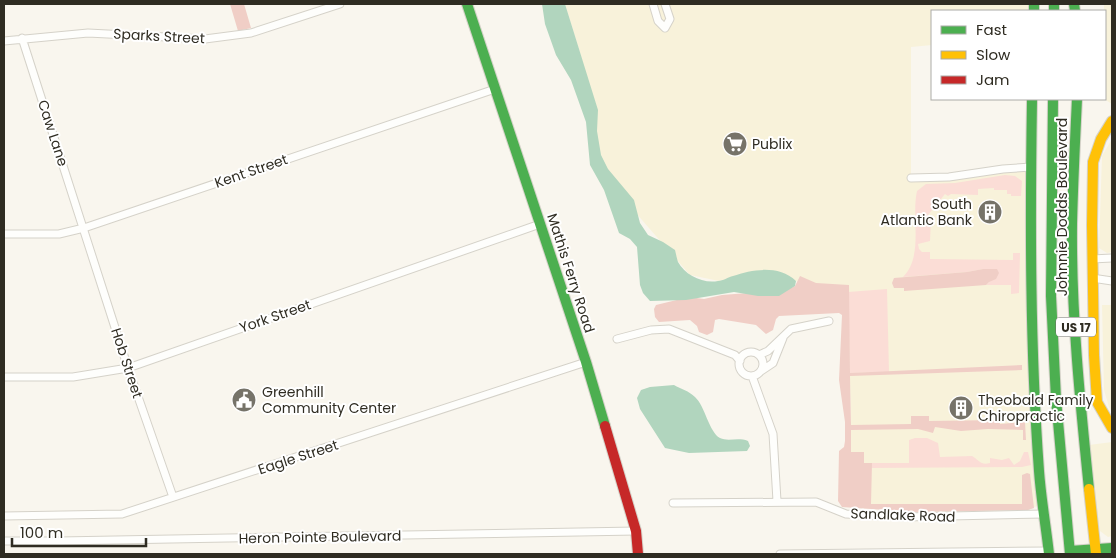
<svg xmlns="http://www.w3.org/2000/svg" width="1116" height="558" font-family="Poppins,sans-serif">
  <rect width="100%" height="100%" fill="#f9f6ee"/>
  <path fill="#f8f2da" d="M565,4h469v7h-102v34l-21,2v130l120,-10 6,279v60l-9,4 -113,2 -68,-9 4,-78 -3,-133 -17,1 -65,-22 -47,10 -29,-6 -89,-102 -21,-120z
    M1104,4h8v100l-8,-5z
    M1112,139v113l-5,1 -8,-5 3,-92z
    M1102,305h10v107l-3,-5 -5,-17z
    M1112,442v94l-4,1 -8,-6 -3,-11 -8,-75z"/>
  <path fill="#fbddd6" d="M1005,175l10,1 7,5 -1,15h-10v-2h-4v-4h-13v-2l-16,1v6l-27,-1 -3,2 -3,-2 -17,21v2l3,2 -1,22 -12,3 1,5 3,3h8v7l83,1v-7h7l-1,40 -8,1v-9h-25l3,-3 -6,-13 -16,3 -64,5c21,-21 8,-60 14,-86l9,-7 29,-1z
    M887,289l2,83 -39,1 -2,-81z
    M915,438h12l11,5 2,14 32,-1c7,4 9,10 18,7v-5l12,2 7,-2 5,7 6,-4 4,-9h4l3,13 -9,2 -151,1 1,-5h37v-23z"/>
  <path fill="#f0cec6" d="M230,4h14l7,24 -13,3z
    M983,269h14l2,4 -3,6 -7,3 -3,3 -82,6v-3h-10l-2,-5 2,-5 73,-6z
    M800,276l16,7 33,2 1,88 172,-8v5l-172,6 1,49 60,-1v-8h18v5l70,-1 1,4 25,-2 1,18h-3v-10l-35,-1 -27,2 -26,-4 -2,6 -15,-4 -67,1v22h13v11h8l-1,41h151v-29l5,-2 3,1 4,34 -6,2 -113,2 -73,-5 -4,-6 1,-50 5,-4 1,-6v-19l-6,-42 3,-65 -3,-2 -60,3 -3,3 -3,11 -7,4 -10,-9 -37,-6 -4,1 -2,12 -6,3 -8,-3 -2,-6 -7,-6 -31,2 -4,-5 -1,-8 2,-4 33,-8 15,2 18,-4 65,-5 8,-4z"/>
  <path fill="#b1d5be" d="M542,4h23l33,106 -1,21 4,24 7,14 26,31 6,23 8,12 15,7 12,8c1,4 2,9 3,12 7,13 25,22 40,19 5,0 10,-4 15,-5 20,-7 46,-11 63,5l-1,5 -16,10h-21l-24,-4 -48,8 -36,1 -7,-8 -3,-8 -3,-38 -7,-8 -11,-6 -15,-43 -14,-25 -4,-43 -15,-42 -15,-25 -11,-31z
    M674,385c7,4 15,6 21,12 10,9 14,35 25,41 8,4 18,-1 28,3l2,5 -3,5 -58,2 -24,-5 -25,-39 -3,-11 4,-8 9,-3z"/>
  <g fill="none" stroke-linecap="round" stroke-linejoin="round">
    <defs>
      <path id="street" d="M653,4l5,17 7,7 5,-9 -5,-15
        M22,38l106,330 45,129
        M4,41l84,-8 117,6 46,-6 89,-29
        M911,178l38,-1 54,-8 28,-2
        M4,234h55l25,-6 411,-139
        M1092,259l20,-1
        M1092,278l20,3
        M617,339l34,-9 18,-1 66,26 5,6
        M739 364a12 12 0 1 1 24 0a12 12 0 1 1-24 0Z
        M759,355l9,-4 23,-22 38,-8
        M761,371l12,-8 10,-25
        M752,376l21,58 4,67
        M4,377h69l55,-9 412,-144
        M673,503l143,-1 30,12 59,3 140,-3
        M4,516l118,-2 464,-152
        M4,541h55l577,-10
        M780,554l269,-3"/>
      <path id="fast" d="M467,4l119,358 19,64
        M1034,4v7
        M1054,4v7
        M1074,4l1,7
        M1032,99c-2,124 -2,248 7,372 2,28 7,55 10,83
        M1053,99l-2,197 5,103 14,155
        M1077,99c-2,42 -4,83 -5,125 -1,88 8,177 17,265
        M1070,551l42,-3"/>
      <path id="slow" d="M1112,121l-11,18 -8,23 -1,63 2,130 3,47 15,26
        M1089,489l7,65"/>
      <path id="jam" d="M605,426l31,105 2,23"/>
    </defs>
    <use href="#street" stroke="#d5d2c9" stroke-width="9"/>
    <use href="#fast" stroke="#d5d2c9" stroke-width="12"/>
    <use href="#slow" stroke="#d5d2c9" stroke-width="12"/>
    <use href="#jam" stroke="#d5d2c9" stroke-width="12"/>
    <use href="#street" stroke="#fefefc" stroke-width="7"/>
    <use href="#fast" stroke="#4caf50" stroke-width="10"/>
    <use href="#slow" stroke="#ffc107" stroke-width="10"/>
    <use href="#jam" stroke="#c62828" stroke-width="10"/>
  </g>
  <defs>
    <symbol id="supermarket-disc" viewBox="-11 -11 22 22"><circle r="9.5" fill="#767369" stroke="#fff"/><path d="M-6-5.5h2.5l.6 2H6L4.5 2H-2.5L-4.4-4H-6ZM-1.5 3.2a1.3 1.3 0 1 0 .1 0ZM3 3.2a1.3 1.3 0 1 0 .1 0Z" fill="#fff"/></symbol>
    <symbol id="building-disc" viewBox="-11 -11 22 22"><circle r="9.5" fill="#767369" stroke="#fff"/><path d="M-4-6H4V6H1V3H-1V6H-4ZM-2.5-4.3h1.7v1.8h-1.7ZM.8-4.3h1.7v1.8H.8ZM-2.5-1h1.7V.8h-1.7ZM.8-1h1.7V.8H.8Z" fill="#fff"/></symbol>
    <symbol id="civic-disc" viewBox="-11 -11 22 22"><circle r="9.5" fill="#767369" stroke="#fff"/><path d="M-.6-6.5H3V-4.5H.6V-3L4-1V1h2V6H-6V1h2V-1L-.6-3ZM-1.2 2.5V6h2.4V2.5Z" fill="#fff"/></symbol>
  </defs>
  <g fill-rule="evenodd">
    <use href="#supermarket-disc" x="721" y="130" width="28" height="28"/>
    <use href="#building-disc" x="976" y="198" width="28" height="28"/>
    <use href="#civic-disc" x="230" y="386" width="28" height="28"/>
    <use href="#building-disc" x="947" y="394" width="28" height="28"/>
  </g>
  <g text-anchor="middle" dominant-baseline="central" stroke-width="4" stroke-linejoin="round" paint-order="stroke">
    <rect fill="#fff" stroke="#6d6b64" stroke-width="1" x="1056" y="317.5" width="40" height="19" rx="4"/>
    <g font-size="12" font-weight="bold" fill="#2f2c22">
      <text x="1076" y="327">US 17</text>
    </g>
    <g font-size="14" fill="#2f2c22" stroke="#fff">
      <text transform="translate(159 36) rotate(3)">Sparks Street</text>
      <text transform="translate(53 133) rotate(72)">Caw Lane</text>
      <text transform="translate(251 171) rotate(-19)">Kent Street</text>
      <text transform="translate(1062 207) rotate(-90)">Johnnie Dodds Boulevard</text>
      <text transform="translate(571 273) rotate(72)">Mathis Ferry Road</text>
      <text transform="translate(275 316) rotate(-19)">York Street</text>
      <text transform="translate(127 363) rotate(72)">Hob Street</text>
      <text transform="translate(298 457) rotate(-18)">Eagle Street</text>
      <text transform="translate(903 515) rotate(2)">Sandlake Road</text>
      <text transform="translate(320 537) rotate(-1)">Heron Pointe Boulevard</text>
    </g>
    <g font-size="14" fill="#2f2c22" stroke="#fff" text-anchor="start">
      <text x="752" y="144">Publix</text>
      <text x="972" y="204" text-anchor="end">South<tspan x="972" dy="16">Atlantic Bank</tspan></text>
      <text x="262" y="392">Greenhill<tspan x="262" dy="16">Community Center</tspan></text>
      <text x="978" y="400">Theobald Family<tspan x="978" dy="16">Chiropractic</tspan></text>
    </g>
  </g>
  <rect width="1116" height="558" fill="none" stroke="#2f2c22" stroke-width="10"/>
  <rect x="931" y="10" width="175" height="90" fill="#ffffff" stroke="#acaba7"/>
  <rect x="941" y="26" width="25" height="8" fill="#4caf50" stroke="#acaba7"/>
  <text x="976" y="35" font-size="15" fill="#2f2c22">Fast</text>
  <rect x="941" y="51" width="25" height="8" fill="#ffc107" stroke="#acaba7"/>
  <text x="976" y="60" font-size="15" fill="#2f2c22">Slow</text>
  <rect x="941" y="76" width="25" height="8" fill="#c62828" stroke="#acaba7"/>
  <text x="976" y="85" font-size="15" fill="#2f2c22">Jam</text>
  <path d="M12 538v8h134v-8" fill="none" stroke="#2f2c22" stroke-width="2.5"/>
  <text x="20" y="538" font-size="15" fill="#2f2c22" stroke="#ffffff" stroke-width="4" paint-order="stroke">100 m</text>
</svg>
